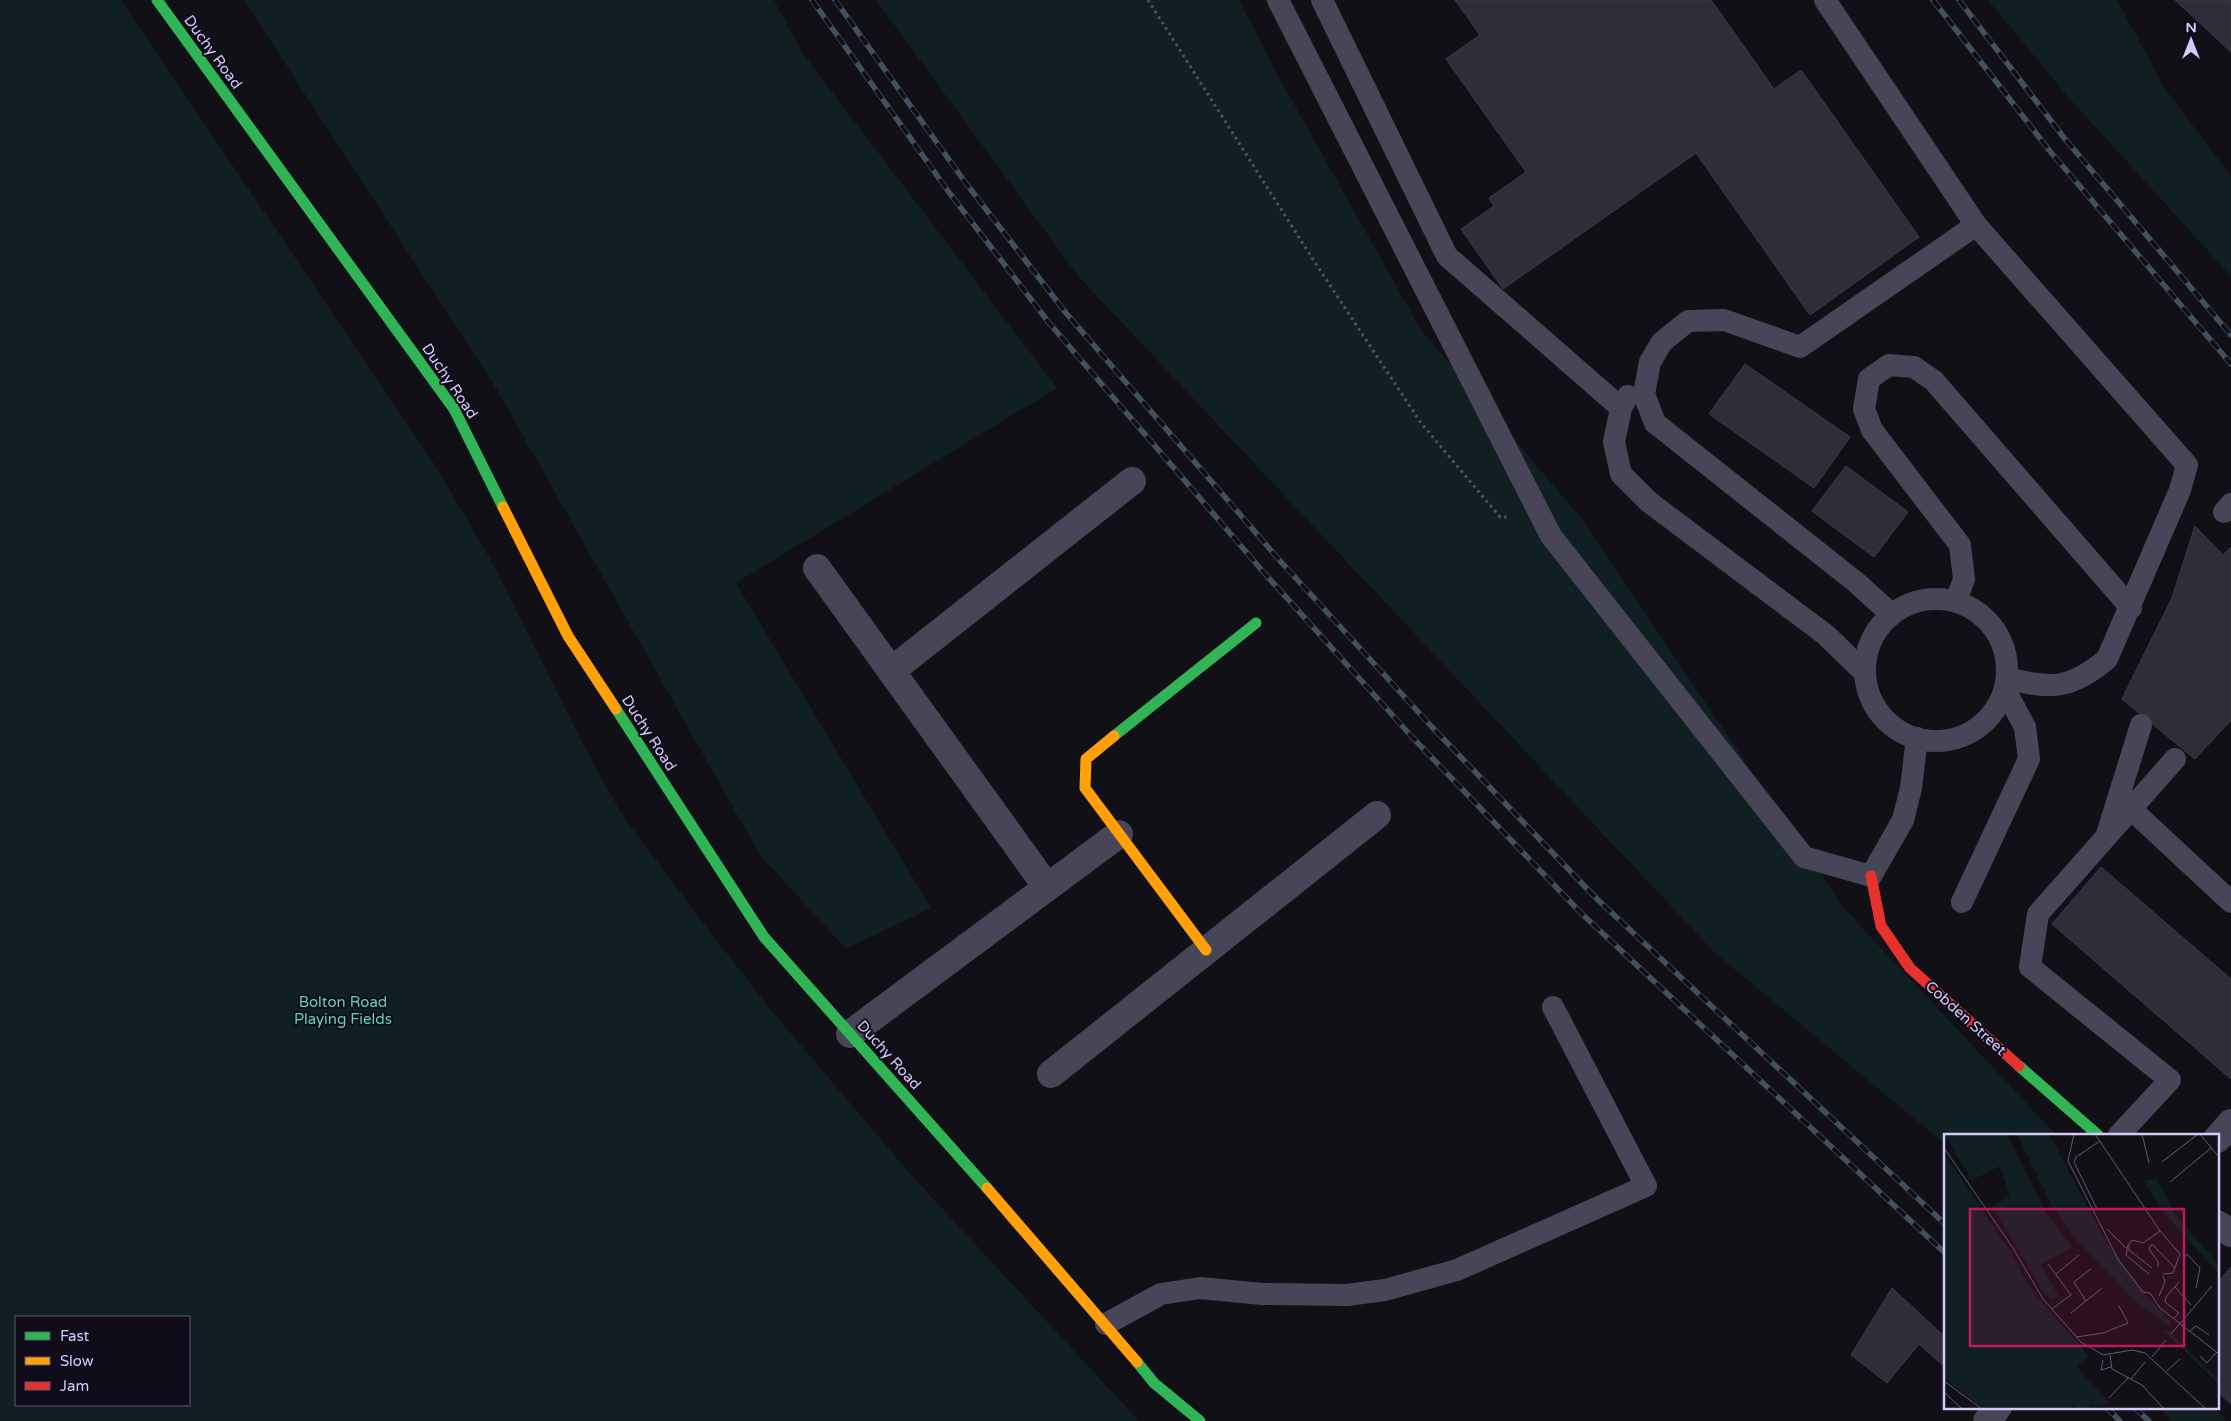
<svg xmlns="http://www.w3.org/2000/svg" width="2231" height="1421" font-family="'Varela Round',sans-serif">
  <rect width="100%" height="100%" fill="#111016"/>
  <path fill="#102022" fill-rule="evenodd" d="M0,0h121l316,468 57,98 90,180 35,63 15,22 80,106 57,73 141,166 227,245h-1139zM16,1317h173v88h-173z
    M244,0h530l27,51 256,337 -321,195 195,325 -85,41 -86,-94 -264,-467z
    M876,0h363l42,81 140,249 161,189 261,388 213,228h-111v9l-229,-190 -638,-678z
    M1988,0h129l48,89 66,87v100l-162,-178z
    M2158,1407h55l14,14h-55z"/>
  <path fill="#2f2d39" stroke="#3e3a4a" d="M1455,0h256l63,89 27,-19 118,167 -109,78 -114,-162 -193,136 -42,-60 33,-23 -5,-8 37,-26 -80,-113 34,-24z
    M2175,0h56v52z
    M1745,364l105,73 -36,51 -105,-74z
    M1846,466l62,46 -34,45 -62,-46z
    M2195,526l28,29 8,-8v173l-36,39 -73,-60 50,-101z
    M2101,867l130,112v100l-179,-155z
    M2231,1267v137l-14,-13v-111l2,1z
    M1892,1288l53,49v30l-26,-23 -32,39 -36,-28z"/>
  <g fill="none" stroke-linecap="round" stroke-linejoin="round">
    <path stroke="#4b5762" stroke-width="3" stroke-dasharray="2.5 4" stroke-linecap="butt" d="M1148,0l166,261 107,162 79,94h7"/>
    <path stroke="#474657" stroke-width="22" d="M1278,0l273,536 253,321 67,19 32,-56 8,-32 6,-50
      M1322,0l125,256 174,152
      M1825,0l151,225 -176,122 -76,-27 -36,1 -26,21 -12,20 -6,32 11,29 202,160 34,31
      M1976,225l211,240 -7,25 -73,169c-36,30 -55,31 -100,19
      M1628,396l-7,12 -7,34 7,32 28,28 177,133 39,38
      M2224,512l7,-8
      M1865 670a71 71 0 1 1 142 0a71 71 0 1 1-142 0Z
      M1956,601l8,-22 -4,-34 -88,-115 -8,-21 5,-30 20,-14 25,2 20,14 197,227
      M2131,809l100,93
      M2108,831l33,-106
      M1962,902l67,-143 -4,-32 -20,-37
      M2119,1135l51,-55 -140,-113 8,-53 137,-155
      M1106,1324l55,-30 39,-6 62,6 85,1 38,-5 72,-20 189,-84 -93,-179"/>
    <path stroke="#474657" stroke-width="28" d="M817,568l230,319
      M891,671l241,-190
      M850,1034l269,-200
      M1051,1074l326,-259
      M2217,1139l14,-16
      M2217,1224l14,9
      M1987,1421l11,-14"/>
    <path stroke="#30b455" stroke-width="11" d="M157,0l297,409 49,98
      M616,709l148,228 223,251
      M1114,736l142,-113
      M2019,1066l79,69
      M1137,1362l17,21 46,38"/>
    <path stroke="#ff9f0a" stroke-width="11" d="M503,507l65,129 48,73
      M1114,736l-28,23 -1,29 121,162
      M987,1188l150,174"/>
    <path stroke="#e5322d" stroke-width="11" d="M1871,876l10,50 29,42 109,98"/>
    <defs>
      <path id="rail" d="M812,0l136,191 102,133 216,251 147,163 169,176 363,339
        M835,0l130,182 101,131 216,250 150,164 165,172 348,325
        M1933,0l116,150 182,214
        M1959,0l106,139 166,196
        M2106,1407l14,14
        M2134,1407l15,14"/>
    </defs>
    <use href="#rail" stroke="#41515e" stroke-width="5.5"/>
    <use href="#rail" stroke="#100c1a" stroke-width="4" stroke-dasharray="11" stroke-linecap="butt"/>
  </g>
  <g text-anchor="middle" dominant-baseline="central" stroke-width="4" stroke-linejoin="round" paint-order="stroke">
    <g font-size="15" fill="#d3cbfa" stroke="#100c1a">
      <text transform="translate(213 52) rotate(54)">Duchy Road</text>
      <text transform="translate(450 381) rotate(56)">Duchy Road</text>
      <text transform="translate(649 733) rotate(57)">Duchy Road</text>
      <text transform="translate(1966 1018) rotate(42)">Cobden Street</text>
      <text transform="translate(889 1055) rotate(48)">Duchy Road</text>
    </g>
    <g font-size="15" fill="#5fd2bc" stroke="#100c1a">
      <text x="343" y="1002">Bolton Road<tspan x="343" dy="17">Playing Fields</tspan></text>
    </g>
  </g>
  <g transform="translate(1944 1134)">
    <rect width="275" height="275" fill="#111016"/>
    <path d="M0,0h63l40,80 25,33 -31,18 18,32 -8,3 -8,-9 -51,-84 18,-11 -10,-30 -28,14zM73,0h32l57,107 41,55 23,25 1,7 -36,-27 -62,-65 -20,-28zM0,19l68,101 19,35 58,67 -12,11 32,35 -9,4 -11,-2 1,5h-13l-3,-4 -5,4h-85l-40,-31zM194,36l7,11 11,-2 22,39 41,47v9l-59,-66zM220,197h5l50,49v5z" fill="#102022"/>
    <path fill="none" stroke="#5f5b71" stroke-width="1" d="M130,0l-6,27 51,100 24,31 7,1M151,0l65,97 -17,12 -11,-3 -3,4v6l23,18M198,0l7,29M256,0l19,23M0,14l69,100 30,51 38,43 22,13 29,-5 13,3 61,56M218,28l36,-28M226,48l41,-34M153,75l-23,-47 2,-5 24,-16M163,95l19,19M216,97l20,23 -7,19 -10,1M184,111l-2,10 23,19M240,124l3,-4 13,14 -4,20M104,130l23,31M214,133v-5l-9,-13 3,-5 23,24M112,140l23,-19M231,153l16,18M206,159l10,15 59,46M215,162l6,-14 -2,-6M142,167l-12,-19 17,-13M108,175l20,-15M127,179l31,-25M229,185l6,-6 -14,-11 1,-5 13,-15M246,197l6,-5 13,9M227,200l41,-48M132,203l27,-4 25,-10 -9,-17M166,221l2,14 30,16 22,24M256,222l7,7 10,-11M208,223l14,-17M159,226l-2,10 10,-3M223,237l13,-12M187,245l14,-17M0,247l38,28M0,258l18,17M165,264l20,-21"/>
    <path fill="#c2185b" fill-opacity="0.15" stroke="#c2185b" stroke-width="2.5" d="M26,75h214v137h-214z"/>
    <rect width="275" height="275" fill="none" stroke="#d3cbfa" stroke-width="2.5"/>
  </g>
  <rect x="15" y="1316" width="175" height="90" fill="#100c1a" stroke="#5e5874"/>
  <rect x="25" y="1332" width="25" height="8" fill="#30b455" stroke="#5e5874"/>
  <text x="60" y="1341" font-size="15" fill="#d3cbfa">Fast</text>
  <rect x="25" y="1357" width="25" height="8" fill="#ff9f0a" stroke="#5e5874"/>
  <text x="60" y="1366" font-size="15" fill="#d3cbfa">Slow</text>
  <rect x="25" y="1382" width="25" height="8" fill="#e5322d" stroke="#5e5874"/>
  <text x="60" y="1391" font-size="15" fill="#d3cbfa">Jam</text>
  <g transform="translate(2191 40)" stroke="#100c1a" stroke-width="4" paint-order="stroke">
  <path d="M0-4L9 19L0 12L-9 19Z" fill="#d3cbfa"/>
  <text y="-8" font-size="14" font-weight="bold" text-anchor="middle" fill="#d3cbfa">N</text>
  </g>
</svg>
